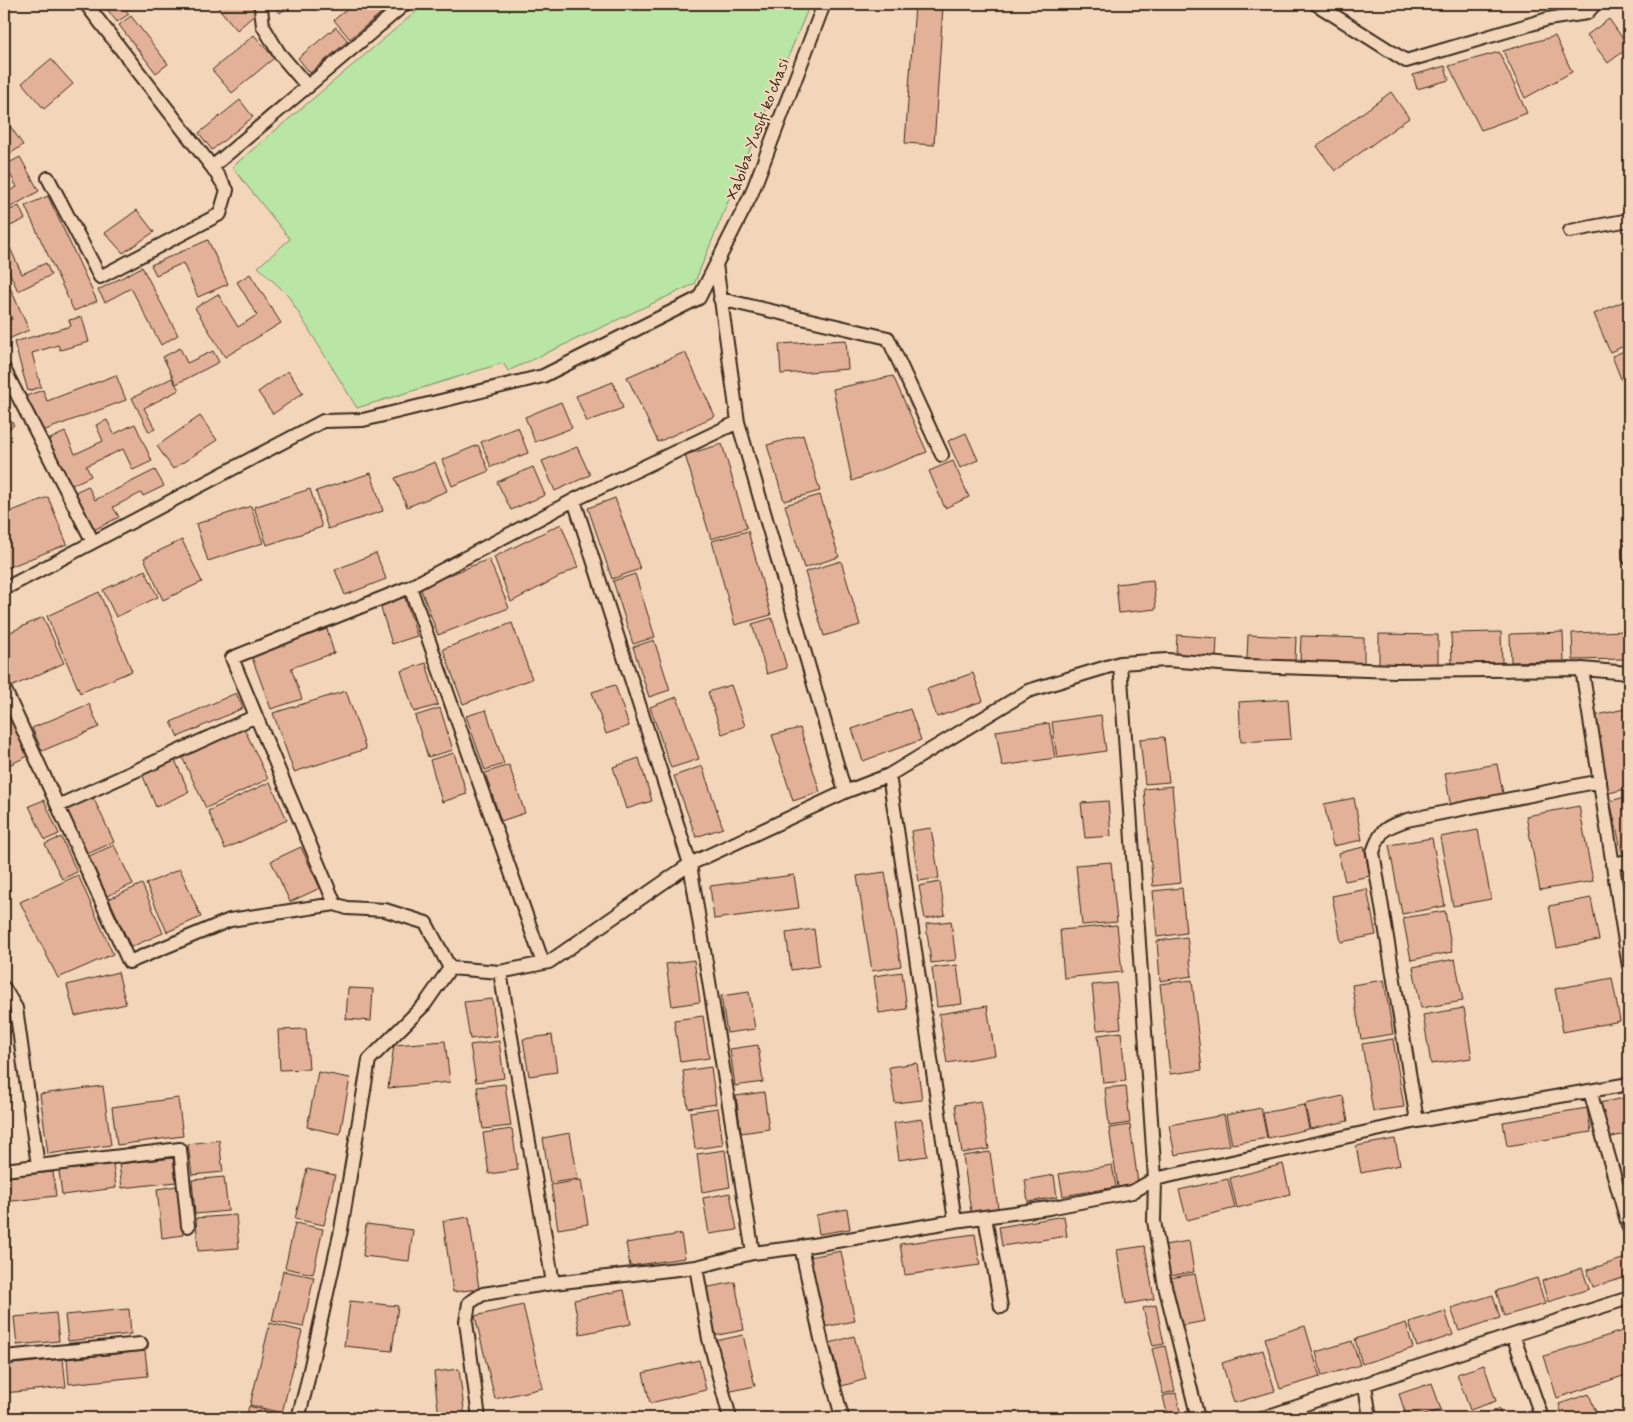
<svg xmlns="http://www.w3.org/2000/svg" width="1633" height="1422" font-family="Mynerve,sans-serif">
  <rect width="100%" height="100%" fill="#f3d6b9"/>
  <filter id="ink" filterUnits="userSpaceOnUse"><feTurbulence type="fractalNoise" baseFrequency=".02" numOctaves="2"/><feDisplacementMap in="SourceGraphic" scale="10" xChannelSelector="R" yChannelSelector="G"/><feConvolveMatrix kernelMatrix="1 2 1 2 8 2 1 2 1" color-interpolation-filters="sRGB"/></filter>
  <g filter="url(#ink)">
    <path fill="#b9e6a4" stroke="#7a8861" d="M425,4h385l-116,280 -186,87 -5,-8 -146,45 -70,-114 -29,-27 32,-28 -58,-72z"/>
    <path fill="#e3b197" stroke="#3b2a1e" d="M103,4h18l8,10 -12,8z
      M215,4h34l8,9 -20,17z
      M273,4h18l-11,9z
      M353,4h28l5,5 -36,30 -16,-19z
      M915,5l28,1 -9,139 -29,-2z
      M131,16l37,48 -12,9 -37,-48z
      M1609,19l20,28 -21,16 -21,-28z
      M336,27l12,14 -38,32 -12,-15z
      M254,35l20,23 -42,35 -20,-23z
      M1555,36l17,36 -47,26 -22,-47z
      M1499,52l28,61 -46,17 -32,-64z
      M51,59l22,25 -29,25 -22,-26z
      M1445,66l4,14 -32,9 -4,-14z
      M1391,92l18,26 -74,53 -18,-25z
      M240,100l13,17 -41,33 -13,-17z
      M8,123l15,22 -19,13v-32z
      M20,157l19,34 -35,20v-17l13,-7 -12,-22z
      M48,196l49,105 -23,10 -49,-105z
      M19,206l6,13 -21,10v-16z
      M137,210l17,22 -31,21 -18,-20z
      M4,235l18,39 24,-11 5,12 -33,16 -14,-30z
      M208,240l20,44 -30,13 -15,-34 -27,12 -5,-10z
      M142,267l36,68 -17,10 -30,-57 -26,14 -7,-12z
      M250,274l31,49 -56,34 -30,-49 23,-14 20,33 19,-12 -20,-33z
      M9,285l20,45 -25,11v-19l8,-3 -8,-20v-12z
      M1629,299v45l-19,8 -16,-38z
      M82,317l7,25 -29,8 -2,-5 -26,8 9,34 -13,4 -14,-49 57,-16 -2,-6z
      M846,340l2,29 -67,5 -2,-30z
      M180,348l7,15 26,-12 6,11 -43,22 -13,-27z
      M1629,349v38l-4,2 -13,-33z
      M685,352l30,64 -57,26 -31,-65z
      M288,371l15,22 -30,21 -15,-22z
      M116,375l10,25 -86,32 -14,-36 17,-6 4,11z
      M893,376l34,76 -75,29 -19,-92z
      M172,378l7,12 -35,18 11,21 -6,3 -17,-34z
      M613,382l10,26 -36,14 -11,-26z
      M561,402l11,26 -37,14 -10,-25z
      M4,412l10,13 -10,8z
      M200,416l17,24 -44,29 -16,-23z
      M107,420l7,14 21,-10 17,37 -19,9 -10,-21 -37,17 5,10 -21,10 -22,-46 17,-8 10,22 28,-13 -7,-16z
      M518,427l10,26 -37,14 -10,-25z
      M966,433l12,27 -18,8 -12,-27z
      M803,435l17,56 -36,10 -17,-56z
      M722,444l25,84 -36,11 -26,-84z
      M478,445l11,26 -37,15 -10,-26z
      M577,447l13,28 -35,16 -13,-30z
      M953,461l16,36 -24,11 -16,-37z
      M435,462l12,29 -40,16 -12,-29z
      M533,467l12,28 -34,15 -14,-28z
      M155,470l9,16 -21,10 -2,-3 -28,14 6,10 -27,14 -19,-38 15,-7 7,14z
      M371,473l12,38 -55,18 -12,-38z
      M310,489l12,38 -55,18 -13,-38z
      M820,495l19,62 -35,11 -19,-63z
      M48,497l19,47 -60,24 -3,-7v-47z
      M615,498l25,71 -28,10 -24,-71z
      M251,506l12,37 -55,18 -12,-37z
      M561,524l17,43 -67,35 -17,-45z
      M748,531l23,84 -36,10 -23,-84z
      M182,540l20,42 -39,18 -19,-42z
      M376,553l10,26 -41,16 -10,-25z
      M489,559l20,49 -71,27 -18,-48z
      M841,561l19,64 -36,11 -19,-64z
      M145,570l13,27 -42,20 -13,-27z
      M635,574l20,63 -22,7 -20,-63z
      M1153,580l3,29 -37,4 -3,-29z
      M99,592l33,79 -52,22 -33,-77z
      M404,595l13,41 -25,8 -13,-42z
      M43,617l21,46 -53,24 -7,-16v-36z
      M772,618l15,50 -20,6 -15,-50z
      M512,623l20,56 -69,25 -20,-55z
      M327,629l7,24 -43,15 11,31 -31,10 -20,-54z
      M1625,631l1,28 -53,1 -1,-27z
      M1501,632l1,31 -50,1 -1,-31z
      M1563,632l1,29 -53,1 -1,-28z
      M1379,634l59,1v29h-59z
      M1177,635l40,3 -1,20 -40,-3z
      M1248,635l48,2 -1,24 -48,-1z
      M1301,636l63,2v26l-64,-2z
      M654,640l16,50 -21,7 -16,-50z
      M426,663l12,42 -24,7 -13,-41z
      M973,673l10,28 -46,16 -10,-28z
      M615,685l14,41 -23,8 -14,-42z
      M731,685l14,41 -23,8 -14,-42z
      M346,691l20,58 -72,23 -21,-59z
      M236,693l7,15 -65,29 -7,-15z
      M677,697l22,62 -28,9 -21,-61z
      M1288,699l3,40 -50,3 -2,-40z
      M4,704l24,52 -19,9 -5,-11z
      M89,704l10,23 -57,24 -10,-23z
      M440,708l13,42 -25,7 -13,-41z
      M1629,708v80l-24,6 -12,-78z
      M910,709l11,31 -58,21 -11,-32z
      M486,710l18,54 -19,6 -19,-54z
      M1101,715l5,36 -49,7 -5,-36z
      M1049,723l6,35 -53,8 -6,-35z
      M244,728l24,51 -62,29 -24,-51z
      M800,728l20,64 -27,9 -21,-66z
      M1164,737l5,45 -24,2 -5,-45z
      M454,753l13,41 -25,8 -12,-42z
      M639,758l13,43 -26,8 -13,-42z
      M175,760l14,32 -33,15 -14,-33z
      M1497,764l7,34 -53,10 -6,-35z
      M509,765l16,48 -24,8 -16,-48z
      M702,766l21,62 -27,9 -22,-61z
      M270,782l17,38 -62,29 -17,-38z
      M1172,786l9,97 -28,3 -9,-97z
      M1629,796v55l-7,2 -12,-52z
      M93,797l21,45 -27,12 -21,-45z
      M1354,798l8,42 -29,6 -9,-42z
      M44,800l15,34 -14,6 -16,-34z
      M1108,801l3,35 -26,2 -4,-35z
      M1579,806l14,75 -53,9 -14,-74z
      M931,828l8,50 -20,3 -8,-50z
      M1478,830l13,69 -38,7 -13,-69z
      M61,837l16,35 -15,7 -17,-35z
      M1432,838l13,68 -43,8 -13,-69z
      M114,845l19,39 -26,12 -18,-40z
      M301,847l19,41 -30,14 -19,-41z
      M1364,847l6,29 -25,5 -7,-28z
      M1111,862l6,60 -35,3 -6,-60z
      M180,869l21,48 -34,15 -21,-48z
      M885,872l16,94 -29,5 -15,-95z
      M78,875l35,79 -55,24 -38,-76z
      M794,875l5,33 -85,11 -4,-33z
      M940,882l5,33 -20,4 -6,-33z
      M142,884l21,49 -32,14 -22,-48z
      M1182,888l4,45 -29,4 -4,-46z
      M1367,889l9,46 -35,7 -9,-46z
      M1591,898l8,42 -42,8 -8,-42z
      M1445,911l7,41 -41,8 -8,-42z
      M951,921l5,39 -25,3 -5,-39z
      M1117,925l5,47 -58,6 -4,-48z
      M814,929l5,37 -28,4 -5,-37z
      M1187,937l5,39 -32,5 -3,-40z
      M1455,959l8,42 -42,7 -8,-41z
      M694,960l6,42 -28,4 -6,-42z
      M957,965l5,39 -25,3 -5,-39z
      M118,972l8,32 -51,12 -8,-31z
      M902,972l5,37 -28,4 -5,-37z
      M1612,978l8,43 -57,11 -8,-43z
      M1192,980l10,90 -32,4 -10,-90z
      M1384,980l9,54 -32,5 -9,-54z
      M1116,983l5,45 -24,2 -5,-45z
      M348,988l25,1 -2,32 -25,-2z
      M749,992l6,37 -28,4 -6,-37z
      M492,999l5,37 -27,3 -6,-37z
      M987,1006l8,49 -48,8 -8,-49z
      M1464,1008l8,50 -41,6 -8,-49z
      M703,1016l6,42 -29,4 -6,-42z
      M4,1019l7,13 -7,4z
      M306,1029l3,40 -29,1 -2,-40z
      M1121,1032l5,49 -23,2 -5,-48z
      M552,1035l5,37 -28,4 -6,-37z
      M1393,1039l11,68 -31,4 -11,-67z
      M445,1041l5,41 -62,6 6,-43z
      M499,1041l5,37 -28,4 -6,-37z
      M758,1045l5,37 -28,4 -5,-37z
      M917,1063l5,37 -27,3 -6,-36z
      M711,1067l5,37 -28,4 -5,-37z
      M318,1072l32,6 -10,56 -33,-7z
      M505,1084l6,42 -28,3 -6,-42z
      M103,1086l8,59 -63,9 -8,-60z
      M1126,1086l4,37 -21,3 -4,-38z
      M764,1092l5,37 -28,4 -5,-37z
      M1343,1096l5,25 -38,8 -5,-25z
      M1629,1097v36l-21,5 -9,-35z
      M178,1098l5,38 -66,9 -5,-38z
      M981,1101l8,48 -27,4 -7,-48z
      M1304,1105l5,24 -41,9 -5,-25z
      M718,1108l5,37 -28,4 -5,-37z
      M1261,1108l6,30 -35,6 -6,-29z
      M1587,1108l4,24 -84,14 -4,-24z
      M1224,1115l6,30 -55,10 -6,-30z
      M922,1119l5,37 -28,4 -5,-37z
      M1130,1125l8,58 -20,4 -9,-59z
      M512,1129l6,41 -29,4 -6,-41z
      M570,1133l8,46 -28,4 -7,-45z
      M1395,1139l5,26 -39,8 -5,-27z
      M219,1140l4,32 -31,3 -4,-31z
      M725,1150l5,37 -28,5 -5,-38z
      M990,1152l8,56 -27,4 -8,-56z
      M173,1158l3,24 -54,6 -3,-24z
      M113,1164l3,24 -54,7 -3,-24z
      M1283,1164l7,30 -53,14 -7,-30z
      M1112,1165l4,22 -53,9 -4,-22z
      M307,1169l28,6 -11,50 -29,-6z
      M53,1172l3,24 -52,6v-25z
      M1054,1175l3,22 -29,5 -3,-22z
      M224,1177l4,34 -33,3 -3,-34z
      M1228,1179l7,29 -48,12 -8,-30z
      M581,1180l7,44 -30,5 -7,-44z
      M177,1186l6,49 -21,3 -5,-49z
      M730,1193l7,37 -28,4 -6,-36z
      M847,1209l3,20 -31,5 -3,-19z
      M236,1215l3,33 -41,3 -2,-33z
      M1064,1216l3,20 -65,10 -3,-19z
      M469,1217l10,72 -26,3 -10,-71z
      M295,1223l28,6 -10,45 -28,-6z
      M366,1224l47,6 -4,31 -46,-5z
      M681,1234l4,24 -55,8 -4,-23z
      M975,1234l5,31 -75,10 -5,-31z
      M1189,1241l5,31 -25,4 -5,-31z
      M1145,1246l9,53 -28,5 -9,-54z
      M841,1251l14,70 -31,6 -15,-70z
      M1629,1257v19l-36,11 -6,-17z
      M1582,1268l7,21 -41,13 -6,-21z
      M283,1271l31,6 -11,50 -31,-6z
      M1195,1274l10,47 -26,5 -9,-48z
      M1537,1278l8,26 -41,12 -8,-25z
      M735,1282l9,48 -31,6 -9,-48z
      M624,1290l7,34 -51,10 -6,-34z
      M1493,1295l7,23 -41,13 -8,-23z
      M350,1301l48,5 -6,45 -48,-5z
      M523,1305l20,83 -48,11 -20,-83z
      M1156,1305l8,39 -11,2 -10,-38z
      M129,1309l2,25 -63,7 -3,-26z
      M1445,1311l8,24 -36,12 -8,-25z
      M56,1313l3,28 -42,4 -3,-28z
      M270,1323l32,8 -20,82 -32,-8z
      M1406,1323l7,25 -51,16 -7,-25z
      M1305,1326l15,51 -40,12 -15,-51z
      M1622,1331l7,24v19l-72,24 -13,-42z
      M743,1335l12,51 -28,6 -12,-51z
      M854,1336l12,43 -24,7 -12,-43z
      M1352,1341l8,24 -38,11 -6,-24z
      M1165,1346l10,45 -12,3 -11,-45z
      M1263,1350l12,41 -41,12 -12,-40z
      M145,1351l3,25 -79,8 -2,-25z
      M63,1359l3,28 -62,6v-28z
      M699,1360l7,30 -56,13 -7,-30z
      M1484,1365l12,36 -26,9 -13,-36z
      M459,1369l6,49h-26l-5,-46z
      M1432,1383l9,27 -26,8h-8l-8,-24z
      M1176,1393l5,23 -13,2 -5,-22z
      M1589,1394l9,24h-35l-4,-14z
      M249,1406l32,9 -1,3h-34z
      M1499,1409l3,9h-28z
      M1134,1412l2,6h-23z"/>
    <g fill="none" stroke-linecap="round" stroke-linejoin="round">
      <defs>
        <path id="minor" d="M86,4l126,163
          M1316,4l90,57 142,-42 39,-6 8,-9
          M261,8l2,18 16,27 29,34
          M48,178l52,99 120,-63 7,-24 -15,-23 193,-163
          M1570,231l59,-11
          M716,264l22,158 107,370
          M720,299l168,39 54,117
          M4,369l89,173
          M574,500l116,364 63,389
          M1629,550v8
          M410,587l133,376
          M4,589l319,-168 40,-1 180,-44 156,-78 52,-103 73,-191
          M1120,663l35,516 -1,42 11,65 33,132
          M1582,669l47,298
          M4,688l125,274 101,-42 105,-16 12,4 38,2 41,13 24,45 -25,36 -56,56 -28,170 -35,158 -8,30
          M256,716l79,188
          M889,775l66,446
          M58,806l198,-90 -24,-58 178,-71 164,-87 164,-78
          M1612,864l17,-3
          M450,968l50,4 49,-10 141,-98 155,-72 44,-17 139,-84 92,-28 47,-3 79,6 150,5 186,-2 47,4
          M500,972l53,311
          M4,988l12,20 22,158
          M1590,1091l39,137
          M1417,1121l-44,-269c8,-23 11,-24 34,-32l193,-39
          M4,1170l176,-21 8,77
          M985,1217l16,90
          M801,1247l21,96 20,74
          M696,1267l13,72 21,79
          M1513,1335l29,83
          M4,1357l137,-13
          M1365,1385l5,33
          M479,1418l-13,-96 3,-19 14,-9 70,-11 143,-16 57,-14 48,-6 154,-26 94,-13 83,-16 23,-13 262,-58 212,-37
          M1263,1418l250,-83 116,-37"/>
      </defs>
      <use href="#minor" stroke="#3b2a1e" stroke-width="16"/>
      <use href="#minor" stroke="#f3d6b9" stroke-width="12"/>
    </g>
  </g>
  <g text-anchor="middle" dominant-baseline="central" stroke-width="4.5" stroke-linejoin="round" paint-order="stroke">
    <g font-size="16" fill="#3b2a1e" stroke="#f3d6b9">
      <text transform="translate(758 129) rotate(-69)">Xabiba Yusufi ko'chasi</text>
    </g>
  </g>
  <rect width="1633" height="1422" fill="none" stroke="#f3d6b9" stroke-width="20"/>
  <rect x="10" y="10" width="1613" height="1402" fill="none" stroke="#3b2a1e" stroke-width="2" filter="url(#ink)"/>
</svg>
